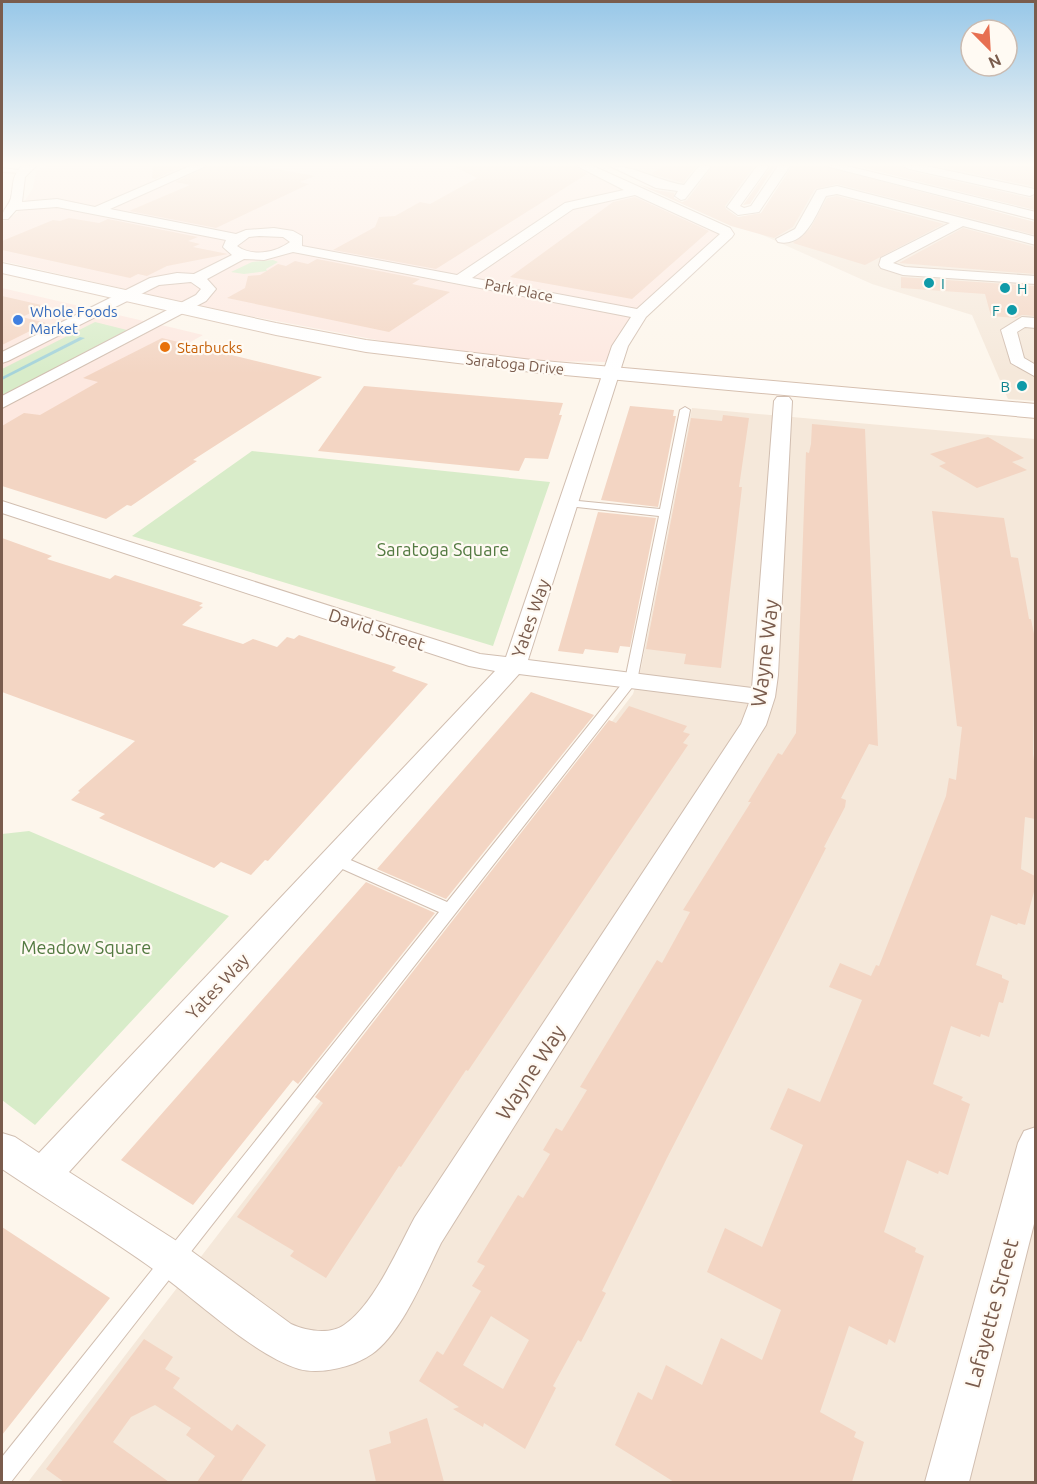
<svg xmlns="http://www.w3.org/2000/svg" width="1037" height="1484" font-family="Ubuntu,sans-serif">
  <rect width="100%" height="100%" fill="#fdf6ec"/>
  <path fill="#f5e8da" d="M605,166h154l-31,49 -9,1z
    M796,166l239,57v178l-27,-2 -36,-84 -100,-31 -123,-55z
    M860,166h175v44l-106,-25z
    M692,408l343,31v1043h-1007l605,-788 8,-26z"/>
  <path fill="#fde8e0" d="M48,166h526l147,66 -114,130 -124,-2 -265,-50 -216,-49v-39l15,-9 16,-25 3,-17z
    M2,288l172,40 29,7 -201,113z"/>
  <path fill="#d8ecc9" d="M273,260l5,2 -12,7 1,2 -23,3 -13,-2 21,-10z
    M95,322l32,8 -125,67v-28z
    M252,451l298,31 -57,164 -361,-110z
    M29,831l200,85 -194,209 -33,-25v-266z"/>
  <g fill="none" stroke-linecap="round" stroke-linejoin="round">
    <path fill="#a5d3da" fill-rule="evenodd" d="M80,337l5,1 -83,42v-3z"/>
  </g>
  <path fill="#f3d5c3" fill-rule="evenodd" d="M153,166h31l-29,13 -3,-1z
    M208,166h52l55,10 -15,6 9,2 -93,44 -87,-17 61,-26 -15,-3z
    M453,166h122l12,8 -151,95 -103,-19 42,-23 4,-10 16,-1 25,-14 10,2 47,-26z
    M663,166h33l-13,17 -31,-9z
    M713,166h41l-29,40 1,3 12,8 23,-4 31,-47h32l211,56v13l-198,-51 -22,5 -22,38 -19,11 -43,-12 -93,-42 18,6 18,3v5l8,4 5,-2z
    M771,166h4l-25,38 -7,1z
    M857,166h44l8,5 121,27 5,-2v14z
    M938,166h97v22l-4,-2z
    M837,196l107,28 -79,41 -72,-22 17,-14 17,-31z
    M635,197l74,34 -77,68 -122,-22 103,-75z
    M69,218l30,5 9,-4 90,18 -10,4 12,3 -7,3 35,7 -61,12 -20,10 -9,-2 -8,4 -128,-28v-9l51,-21 7,1z
    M963,228l72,19v27l-136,-11z
    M317,259l103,20 -8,5 38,8 -61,40 -162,-34 18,-10 3,-12 12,-1 18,-11 8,2 9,-5 13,3z
    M901,277l134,9v30l-13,-1 -6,3 -25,-2 -6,-22 -84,-6z
    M2,296l44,10 -24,11 24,6 -44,22z
    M162,338l160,39 -129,83 4,1 -66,45 -4,-1 -21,14 -104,-33v-60l22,-13 16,2 58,-33 -15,-4z
    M364,386l199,17 -4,12h3l-14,44 -23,-1 -6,13 -201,-20z
    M630,406l44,4 -1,6h3l-18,91 -57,-7z
    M723,415l26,3 -10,69h3l-21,181 -37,-4 2,-10 -40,-5 45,-231 31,3z
    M812,424l53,5 13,317 -9,-2 -28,54 5,2 -1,7 -21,40 2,1 -159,310 -65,133 4,2 -25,49 -3,-2 -25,46 3,2 -31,61 -41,-26 -1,4 -30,-18 6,-2 -40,-26 18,-30 6,4 38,-64 -9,-5 13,-20 -8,-4 41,-67 5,3 27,-44 -7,-4 13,-22 6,3 25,-41 -7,-3 77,-127 5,3 28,-51 -7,-2 68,-108h-3l30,-49 4,2 14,-22 9,-253 1,-28 3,1 2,-9zM491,1316l38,24 -26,49 -40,-24z
    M988,437l36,21 -12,4 15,8 -50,18 -38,-22 7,-3 -16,-9z
    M932,511l72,7 7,39 7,1 11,61h2l4,20 -2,115 2,14v51l-10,-2 -4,52 14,7v12l-10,37 -7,-2 -1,2 -26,-10 -15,50 26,10v3l7,3 -6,22 -4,-1 -10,35 -8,-3 -1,3 -29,-11 -18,58 30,13 -2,3 9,4 -22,71 -9,-4 -1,3 -31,-14 -23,72 32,16 -1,4 9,4 -29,87 -6,-4 -2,6 -38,-19 -29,86 36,20 -2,5 10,5 -12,40h-178l-59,-37 23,-53 14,8 14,-35 36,20 19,-47 41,22 19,-50 -74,-38 18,-44 37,19 41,-102 -33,-16 18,-41 32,14 42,-102 -33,-13 11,-24 31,13 5,-11 3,1 67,-170 3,-18 7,2 6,-53 -5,-1z
    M598,512l58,6 -26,129 -10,-1 -2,7 -33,-4 -2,5 -25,-3z
    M2,538l50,18 -5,3 63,20 5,-4 88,28 -4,3 4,1 -21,18 61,19 10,-5 24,8 10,-10 7,2 5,-4 97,32 -4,4 36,13 -160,177 -3,-1 -14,15 -30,-13 -7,6 -115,-50 6,-4 -34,-14 9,-8 -2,-1 57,-50 -133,-49z
    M531,692l63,23 -148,184 -69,-30z
    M629,706l58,20 -4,6 7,2 -7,9 5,2 -220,326 -2,-1 -65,97 -2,-1 -73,112 -36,-22 4,-5 -57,-34 86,-114 -8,-6 294,-377 7,3z
    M366,882l69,31 -137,171 -5,-4 -100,125 -72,-45z
    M2,1227l108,71 -108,137z
    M144,1339l29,18 -8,12 15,9 -7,10 59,43 5,-7 29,21 -25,37h-44l18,-26 -29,-21 5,-7 -36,-23 -24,12 -18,25 56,40h-105l-18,-13z
    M427,1418l17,64h-68l-7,-32 22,-7 -2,-11z"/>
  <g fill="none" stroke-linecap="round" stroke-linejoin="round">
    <defs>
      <path id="lane" d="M2,168l24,3 -3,2 -21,-1z
        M685,407l5,3 -53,271 -626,801h-9v-25l437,-545 -110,-49 -3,-4 3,-4h10l108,47 178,-222 34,-164 -91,-10 -5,-3 5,-3 92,9 20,-99z"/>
      <path id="street" d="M22,166h14l-11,11 -3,25 35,-3 38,8 95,-41h16l-96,43 126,25 10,-4 28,-2 19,3 9,5v10l155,29 108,-72 59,-13 -47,-24h16l137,62 4,6 -2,3 -86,80 -18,29 -100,314 224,28 22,-287 3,-4h12l3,4 -14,274 -3,22 -9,28 -325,518c-16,32 -39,90 -69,111 -18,13 -52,21 -73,15 -45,-14 -100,-67 -139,-95 -51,-37 -106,-70 -158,-105v-36l13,4 24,16 456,-482 -26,-5 -467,-153v-12l478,153 26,3 106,-311 19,-29 -338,-65 -29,8 -20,-1 -37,20 9,10 -10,12 -204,107v-12l194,-101 5,-6 -10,-7 -32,3 -151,76 -6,2v-11l148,-74 27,-5 17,1 38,-19 -9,-8 3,-7 -169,-33 -41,3 -8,9h-6c0,-10 7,-13 9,-21 3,-14 0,-21 11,-32zM635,195l85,39 -83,75 -165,-31 101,-69zM259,236l24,1 7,5c-15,11 -38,15 -53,4l12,-9zM519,674l230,29 -8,21 -326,493c-17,31 -41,88 -71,108 -14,10 -38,6 -53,-1l-105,-77 -117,-75z
        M610,166c26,0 47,15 74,19l15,-19h12l-26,33 -4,1 -6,-4 3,-5 -22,-3z
        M757,166h12l-29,40 4,2 7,-2 27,-40h12l-31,46 -21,3 -11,-8z
        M826,166h21l189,46v8z
        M903,166h23l104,22 4,1 2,4 -6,3 -121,-27z
        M837,186l199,51v8l-73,-19 -70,37 12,4 131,9v8l-133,-9 -22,-7 -2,-3 2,-7 69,-35 -113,-29 -11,2c-10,18 -21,52 -48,46l-2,-3 19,-10 22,-39z
        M1022,317l14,1v10l-11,-1 -8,5 7,26 12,7v12l-25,-14 -10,-33z
        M1036,1127v89l-67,266h-44l93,-339 6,-12z"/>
      <path id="secondary" d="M2,263l274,60 90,17 166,20 504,44v14l-504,-46 -166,-20 -90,-17 -274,-62z"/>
    </defs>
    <use href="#lane" stroke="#d1beb0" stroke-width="2"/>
    <use href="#street" stroke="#d1beb0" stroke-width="2"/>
    <use href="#secondary" stroke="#d6c0b0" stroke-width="2"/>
    <use href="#lane" fill="#fff" fill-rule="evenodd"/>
    <use href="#street" fill="#fff" fill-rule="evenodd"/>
    <use href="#secondary" fill="#fff" fill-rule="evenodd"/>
  </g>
  <linearGradient id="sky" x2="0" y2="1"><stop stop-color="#97c7e8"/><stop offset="0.44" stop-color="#fefbf6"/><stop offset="1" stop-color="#fefbf6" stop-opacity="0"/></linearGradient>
  <rect width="1037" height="374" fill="url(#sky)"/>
  <g fill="#0f9aa8" stroke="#fffaf3" stroke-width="2">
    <circle cx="929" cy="283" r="6"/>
    <circle cx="1005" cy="288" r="6"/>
    <circle cx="1012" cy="310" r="6"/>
    <circle cx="1022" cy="386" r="6"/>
  </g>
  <circle fill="#3f7fe0" stroke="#fffaf3" stroke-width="2" cx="18" cy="320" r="6"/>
  <circle fill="#e8710a" stroke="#fffaf3" stroke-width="2" cx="165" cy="347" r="6"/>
  <g text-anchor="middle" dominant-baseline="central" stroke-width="4.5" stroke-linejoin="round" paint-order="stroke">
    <g font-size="15" fill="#0d838f" stroke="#fffaf3" text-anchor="start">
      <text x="941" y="283">I</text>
      <text x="1017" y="288">H</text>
      <text x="1000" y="310" text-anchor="end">F</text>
      <text x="1010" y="386" text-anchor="end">B</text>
    </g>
    <g font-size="15" fill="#7a5c4d" stroke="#fffaf3">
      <text transform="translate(519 290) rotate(11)">Park Place</text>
      <text transform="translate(515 364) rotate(6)">Saratoga Drive</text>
    </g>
    <g font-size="15" fill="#366cbe" stroke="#fffaf3" text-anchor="start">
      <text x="30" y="311">Whole Foods<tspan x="30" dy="17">Market</tspan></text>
    </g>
    <g font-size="15" fill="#c56008" stroke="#fffaf3" text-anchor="start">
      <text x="177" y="347">Starbucks</text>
    </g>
    <g font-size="18" fill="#537a41" stroke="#fffaf3">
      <text x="443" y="549">Saratoga Square</text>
      <text x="86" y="947">Meadow Square</text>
    </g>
    <g font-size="18" fill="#7a5c4d" stroke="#fffaf3">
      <text transform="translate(530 618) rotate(-71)">Yates Way</text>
      <text transform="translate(377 629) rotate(18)">David Street</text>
      <text transform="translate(217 986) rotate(-47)">Yates Way</text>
    </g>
    <g font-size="21" fill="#7a5c4d" stroke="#fffaf3">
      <text transform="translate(764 653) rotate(-83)">Wayne Way</text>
      <text transform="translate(530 1072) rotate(-57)">Wayne Way</text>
      <text transform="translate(991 1313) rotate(-75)">Lafayette Street</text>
    </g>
  </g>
  <rect width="1037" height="1484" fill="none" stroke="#7a5c4d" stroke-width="6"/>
  <g transform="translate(989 48) rotate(156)"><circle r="28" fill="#fffaf3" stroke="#cabbb1" stroke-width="1.5"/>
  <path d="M0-4.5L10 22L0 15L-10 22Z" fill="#e76f51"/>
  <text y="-9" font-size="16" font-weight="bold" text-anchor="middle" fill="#7a5c4d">N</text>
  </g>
</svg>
